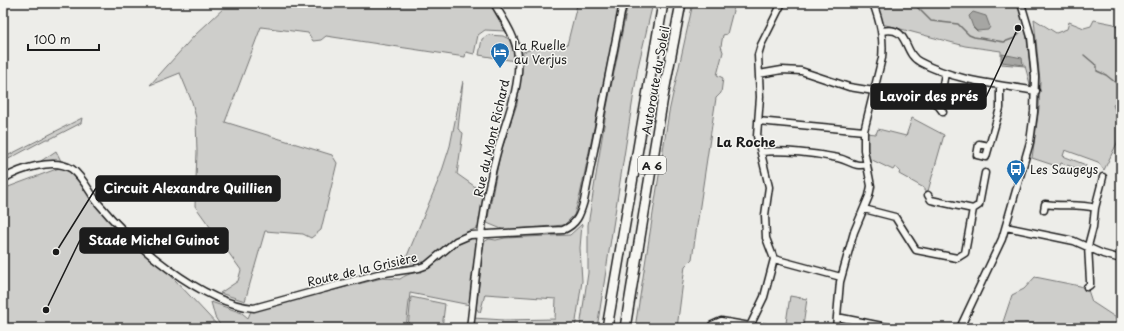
<svg xmlns="http://www.w3.org/2000/svg" width="1124" height="331" font-family="'Playpen Sans',sans-serif">
  <rect width="100%" height="100%" fill="#edede9"/>
  <filter id="ink" filterUnits="userSpaceOnUse"><feTurbulence type="fractalNoise" baseFrequency=".025" numOctaves="2"/><feDisplacementMap in="SourceGraphic" scale="8" xChannelSelector="R" yChannelSelector="G"/><feConvolveMatrix kernelMatrix="1 2 1 2 8 2 1 2 1" color-interpolation-filters="sRGB"/></filter>
  <g filter="url(#ink)">
    <path fill="#cececb" stroke="#757574" d="M226,3h202l14,4 1,-4h48l14,28 -20,-1 -7,5 -4,19 -8,-2 -1,5 -139,-21 -5,4 -8,1 -5,-8 -47,-6 -36,95 107,33 5,8 -16,67 -10,8 -8,-4 -38,-3 -20,70 -25,-8 18,-12 3,-11 -46,-64 2,-54 -1,-34 -4,-16 -12,-29 -30,12 44,-49 32,-30z
      M556,3h64l-40,192 -6,20 -10,10 -60,5 -17,-7 13,-69 17,-50 6,-52 22,-7h22l10,-40z
      M628,3h25l-15,64 -41,261h-17l8,-55v-48l19,-118z
      M693,3h42l-8,31 -4,1 -2,11 2,6 -6,23 6,3 -2,15 -5,5 -24,161 -7,7 -8,62h-42l34,-216z
      M875,3h138l1,2 3,-2 9,29 6,49 -2,3 -5,-18 -24,-2v-13l-36,-5 -83,-22z
      M1034,19l22,14 11,-4 2,-7 15,6 7,-2 3,-6 20,4 3,3 4,1 -3,19 3,1 -2,18 2,1v34l-8,4 8,20v10l-17,35 -6,-8 -33,-12 -2,6 23,9 -2,6 -23,-8 -2,4 -27,-9 7,-50 1,-27z
      M488,35l15,1 8,4 4,21 -36,-6 3,-16z
      M463,81l-5,48 5,4 -6,41 27,19 -5,34 -18,8 -31,25 -9,4 -19,4 39,-94 9,-28z
      M82,118l-1,5 -31,16h-4l-43,23v-4z
      M912,118l32,17 -16,56h-4v-3l-25,-14 1,-3 -5,-4 -2,3 -25,-12 -2,-12v-13l10,1 2,-5 28,7z
      M56,151l6,12h-21v-2z
      M67,165l139,148 14,15h-217v-139z
      M582,224l-2,24 2,33 -7,47h-103l1,-10 31,2 51,-1 1,-20 -71,-5 -5,19 -4,-5 8,-66 5,-3 7,1 9,-2 65,-3z
      M477,237l-7,68 -60,-12 -4,35h-184l-7,-11 -4,-15 31,11 6,5 3,-7 131,-33 18,1c9,-7 20,-6 30,-12 18,-11 24,-27 47,-30z
      M1035,277l45,9 8,4 4,12 29,19v7h-120l11,-33 12,-6z
      M790,296l17,3 -4,27 -17,-3z
      M411,297l34,7 -3,24h-34z"/>
    <path fill="#a6a6a3" stroke="#6f6f6d" d="M973,12l13,4 4,11 -2,3 -11,1 -4,-4 -4,-11z
      M1002,54l20,4 1,7 -21,-3z"/>
    <g fill="none" stroke-linecap="round" stroke-linejoin="round">
      <path stroke="#6f6f6d" stroke-width="1.5" d="M913,3l18,18 27,3 11,11 5,2 30,5 11,-4 5,-6
        M1084,55l13,11v5l9,4 15,12"/>
      <defs>
        <path id="minor" d="M782,3l-21,42 -3,10 2,42 -3,39 12,51 -4,28 1,23 8,21 67,18
          M882,31c28,-6 20,22 38,31 35,19 77,22 116,29
          M759,74l23,-4 19,1 48,16 25,4
          M943,112l-6,-8 5,-14 3,-17
          M758,121l106,10
          M989,146l-10,-2 -2,11 9,2 14,-49v-22
          M761,152c23,-2 54,1 77,6 11,2 17,10 29,6
          M3,179c17,-10 51,-22 69,-10 11,8 18,24 26,34 32,39 104,101 156,105l124,-34 41,-6 8,-3 29,-24 14,-6 93,-5c14,-6 17,-15 21,-29l39,-198
          M864,209l31,8 21,33 41,8 8,-5 8,-44 -42,-9 -3,-5
          M973,209l6,-4 6,-32
          M1044,210l1,-6c17,3 34,-1 50,4
          M1006,227l68,14 29,13 18,5
          M1087,287l3,-2v-4l-2,-35 5,-19 2,-19 8,-31
          M837,317l55,11
          M470,328c7,-57 11,-116 26,-172 8,-32 25,-66 22,-100 -2,-19 -15,-37 -24,-53
          M711,328l1,-3 9,-4 29,5
          M773,328l-23,-2 14,-29 10,-38
          M836,328l4,-46 14,-50 15,-36 2,-10 -7,-36v-19l18,-73c2,-20 -2,-36 -9,-55
          M960,328l42,-89 28,-97 4,-30 1,-35 -4,-40 -10,-34"/>
        <path id="highway" d="M607,328l56,-325
          M625,328l38,-231 18,-94"/>
      </defs>
      <use href="#minor" stroke="#1c1c1c" stroke-width="9"/>
      <use href="#highway" stroke="#1c1c1c" stroke-width="12"/>
      <use href="#minor" stroke="#f6f6f2" stroke-width="6"/>
      <use href="#highway" stroke="#f6f6f2" stroke-width="9"/>
    </g>
  </g>
  <defs>
    <symbol id="hotel-pin" viewBox="-11 -11 22 30"><path d="M0 17L-7.5 6A9.5 9.5 0 1 1 7.5 6Z" fill="#1f6fb2" stroke="#f6f6f2"/><path d="M-6-4.5h1.5V1H6V5H4.5V3h-9V5H-6ZM-4 0a1.8 1.8 0 1 1 3.6 0ZM.5 0V-2.5h3Q6-2.5 6 0Z" fill="#fff"/></symbol>
    <symbol id="bus-pin" viewBox="-11 -11 22 30"><path d="M0 17L-7.5 6A9.5 9.5 0 1 1 7.5 6Z" fill="#1f6fb2" stroke="#f6f6f2"/><path d="M-5-6H5V4H4V6H2V4H-2V6H-4V4H-5ZM-3.5-4V0h7V-4ZM-3.5 1.2v1.5H-2V1.2ZM2 1.2v1.5H3.5V1.2Z" fill="#fff"/></symbol>
  </defs>
  <g fill-rule="evenodd">
    <use href="#hotel-pin" x="489" y="41" width="22" height="30"/>
    <use href="#bus-pin" x="1005" y="158" width="22" height="30"/>
  </g>
  <g text-anchor="middle" dominant-baseline="central" stroke-width="3" stroke-linejoin="round" paint-order="stroke">
    <rect fill="#f6f6f2" stroke="#5d5d5c" stroke-width="1" x="638" y="156" width="28" height="18" rx="3"/>
    <g font-size="11" font-weight="bold" fill="#1c1c1c">
      <text x="652" y="165">A 6</text>
    </g>
    <g font-size="12" fill="#1c1c1c" stroke="#f6f6f2" text-anchor="start">
      <text x="514" y="45">La Ruelle<tspan x="514" dy="14">au Verjus</tspan></text>
      <text x="1030" y="169">Les Saugeys</text>
    </g>
    <g font-size="12" fill="#1c1c1c" stroke="#f6f6f2">
      <text transform="translate(655 80) rotate(-80)">Autoroute du Soleil</text>
      <text transform="translate(491 138) rotate(-77)">Rue du Mont Richard</text>
      <text transform="translate(362 269) rotate(-13)">Route de la Grisière</text>
    </g>
    <g font-size="13" font-weight="bold" fill="#1c1c1c" stroke="#f6f6f2">
      <text x="746" y="141">La Roche</text>
    </g>
  </g>
  <path fill="none" stroke="#1c1c1c" stroke-width="1.5" d="M1018 28L986 97M56 252L96 188M46 310L80 240"/>
  <g fill="#1c1c1c" stroke="#f6f6f2" stroke-width="1.5">
    <circle cx="1018" cy="28" r="4"/>
    <circle cx="56" cy="252" r="4"/>
    <circle cx="46" cy="310" r="4"/>
  </g>
  <g fill="#1c1c1c" stroke="#1c1c1c" stroke-width="1.5">
    <rect x="871" y="84" width="115" height="25" rx="4"/>
    <rect x="96" y="176" width="184" height="25" rx="4"/>
    <rect x="80" y="228" width="148" height="25" rx="4"/>
  </g>
  <g font-size="13" text-anchor="middle" font-weight="bold" fill="#fff">
    <text x="929" y="101">Lavoir des prés</text>
    <text x="188" y="193">Circuit Alexandre Quillien</text>
    <text x="154" y="245">Stade Michel Guinot</text>
  </g>
  <rect width="1124" height="331" fill="none" stroke="#f6f6f2" stroke-width="16"/>
  <rect x="8" y="8" width="1108" height="315" fill="none" stroke="#1c1c1c" stroke-width="1.5" filter="url(#ink)"/>
  <path d="M28 44v6h71v-6" fill="none" stroke="#1c1c1c" stroke-width="2"/>
  <text x="34" y="44" font-size="12" fill="#1c1c1c" stroke="#f6f6f2" stroke-width="3" paint-order="stroke">100 m</text>
</svg>
